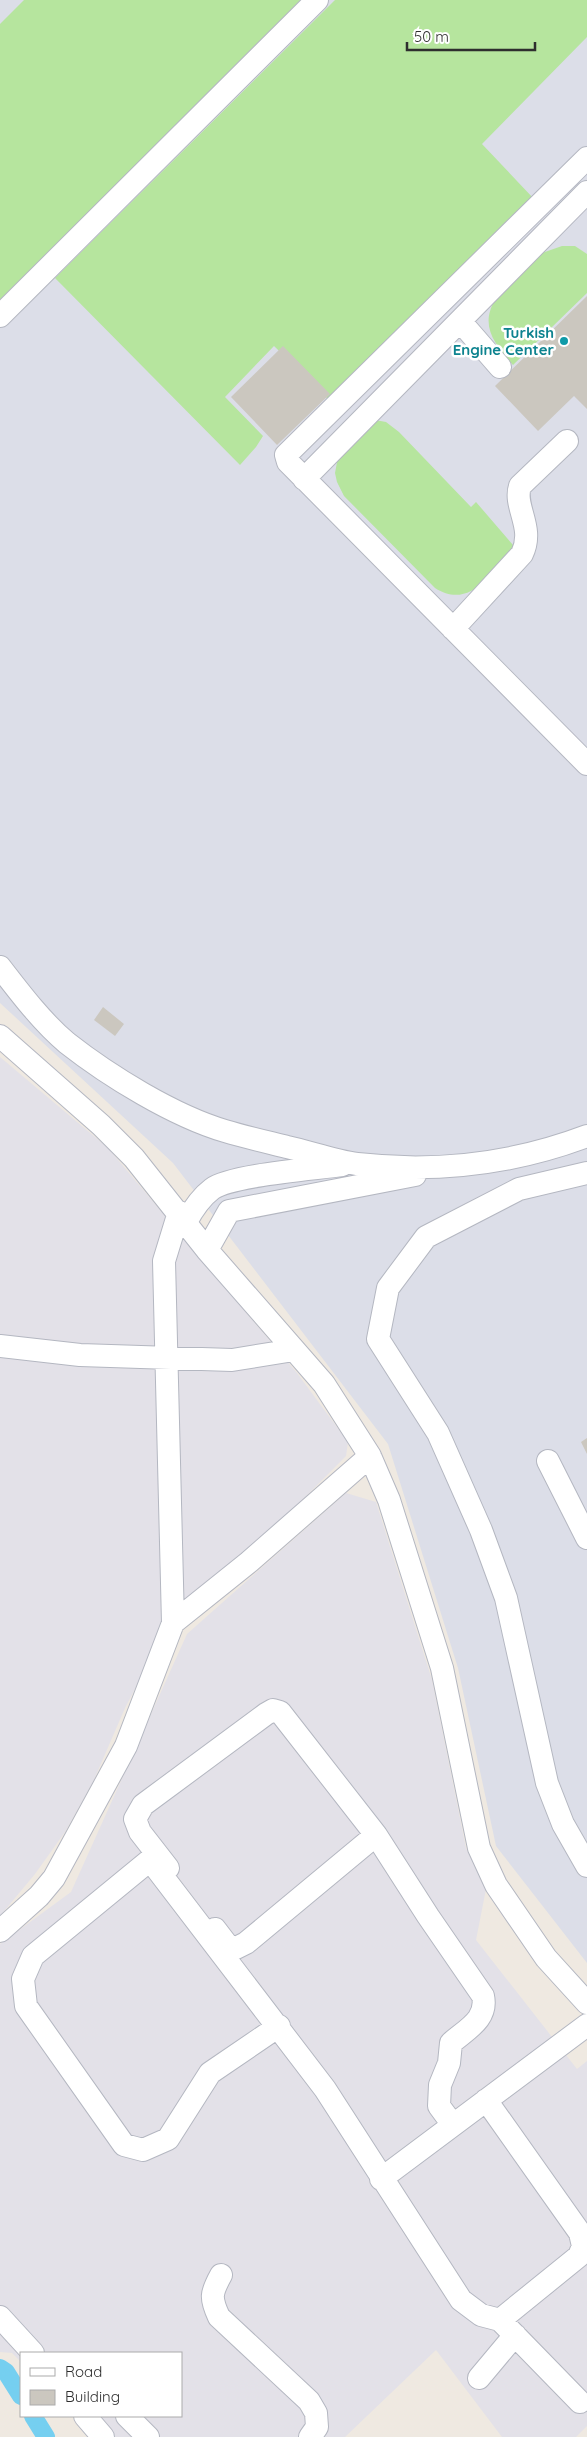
<svg xmlns="http://www.w3.org/2000/svg" width="587" height="2437" font-family="Quicksand,sans-serif">
  <rect width="100%" height="100%" fill="#efe9e1"/>
  <path fill="#e3e1e8" d="M0,1057l108,91 189,225 51,69 -2,14 -188,189 -33,63 -32,74 -28,50 -30,42 -35,42z
    M346,1493l30,9 56,178 34,168 20,41 -10,51 101,129 10,-8v365l-11,11h-74l-66,-87 -91,87h-248l-21,-21h105v-63h-160v9l-9,-9 -12,-1v-408l71,-52 116,-258z"/>
  <path fill="#dcdee8" d="M0,0h587v1963l-91,-117 -38,-178 -70,-224 -215,-281 -173,-160z"/>
  <path fill="#b6e59e" d="M24,0h284l-308,302v-278z
    M335,0h252v37l-105,107 52,55 -201,205 -59,-58 -49,51 38,39 -7,11 -16,18 -185,-187z
    M562,246h13l12,8v39l-74,72c-17,-20 -34,-38 -18,-65l47,-47z
    M375,420l11,2 13,10 72,75 5,-5 37,43v6c-22,23 -44,59 -78,37l-91,-92 -7,-14 -2,-9 3,-16z"/>
  <g fill="none" stroke-linecap="round" stroke-linejoin="round">
    <path stroke="#75cff0" stroke-width="18" d="M0,2368l6,4 15,24
      M33,2416l13,21"/>
  </g>
  <path fill="#cbc7bf" d="M587,296v113l-13,-13 -36,35 -43,-45z
    M283,346l47,48 -53,51 -46,-48z
    M103,1007l21,17 -9,12 -21,-16z
    M587,1438v16l-6,-12z"/>
  <g fill="none" stroke-linecap="round" stroke-linejoin="round">
    <defs>
      <path id="minor" d="M587,158l-301,297 2,7 5,5 294,297
        M0,316l317,-316
        M460,321l40,46
        M304,479l283,-287
        M453,629l69,-75c13,-27 -9,-47 -2,-68l47,-45
        M0,967c20,26 42,55 67,76 42,33 107,73 158,88 20,6 42,11 62,16 23,5 47,14 70,17 79,9 156,0 230,-28
        M0,1036l101,89 33,33 73,92 117,134 46,72 -121,106 -76,61 -47,123 -72,132 -15,18 -39,35
        M587,1173l-68,16 -93,48 -38,51 -10,51 60,94 43,97 25,68 41,185 16,41 24,42
        M186,1222c7,-13 14,-24 26,-33 19,-14 103,-20 130,-24
        M207,1250l22,-39 186,-36
        M0,1346l80,9 152,5 62,-10
        M370,1456l19,44 53,168 37,180 17,37 50,73 41,45
        M548,1461l39,77
        M173,1623l-9,-362 15,-49
        M168,1868l-28,-36 -5,-13 8,-14 123,-91 7,-4 7,2 96,123 52,81 55,80c5,23 -16,33 -32,47l-2,20 -9,22 -1,21 14,19
        M215,1929l13,17 8,2 10,-5 130,-108
        M279,2026l-69,47 -42,66 -25,11 -19,-5 -98,-139 -3,-27 10,-23 117,-96 175,229 136,211 20,15 19,5 79,-64 4,-10 -3,-13 -94,-133
        M381,2179l206,-154
        M221,2275c-10,18 -11,23 -2,42l90,84 7,12 1,14 -7,10
        M0,2317l33,36
        M500,2320l80,82
        M479,2378l36,-43
        M85,2416l18,21
        M127,2416l21,21"/>
    </defs>
    <use href="#minor" stroke="#b4b7c1" stroke-width="24"/>
    <use href="#minor" stroke="#fff" stroke-width="22"/>
  </g>
  <circle fill="#0f9aa8" stroke="#fff" stroke-width="2" cx="564" cy="341" r="5"/>
  <g text-anchor="middle" dominant-baseline="central" stroke-width="5" stroke-linejoin="round" paint-order="stroke">
    <g font-size="15" font-weight="bold" fill="#0d838f" stroke="#fff" text-anchor="end">
      <text x="554" y="332">Turkish<tspan x="554" dy="17">Engine Center</tspan></text>
    </g>
  </g>
  <rect x="20" y="2352" width="162" height="65" fill="#ffffff" stroke="#ababab"/>
  <rect x="30" y="2368" width="25" height="8" fill="#ffffff" stroke="#ababab"/>
  <text x="65" y="2377" font-size="15" fill="#2e2e2e">Road</text>
  <rect x="30" y="2390" width="25" height="15" fill="#cbc7bf" stroke="#ababab"/>
  <text x="65" y="2402" font-size="15" fill="#2e2e2e">Building</text>
  <path d="M407 42v8h128v-8" fill="none" stroke="#2e2e2e" stroke-width="2.5"/>
  <text x="414" y="42" font-size="15" fill="#2e2e2e" stroke="#ffffff" stroke-width="4" paint-order="stroke">50 m</text>
</svg>
